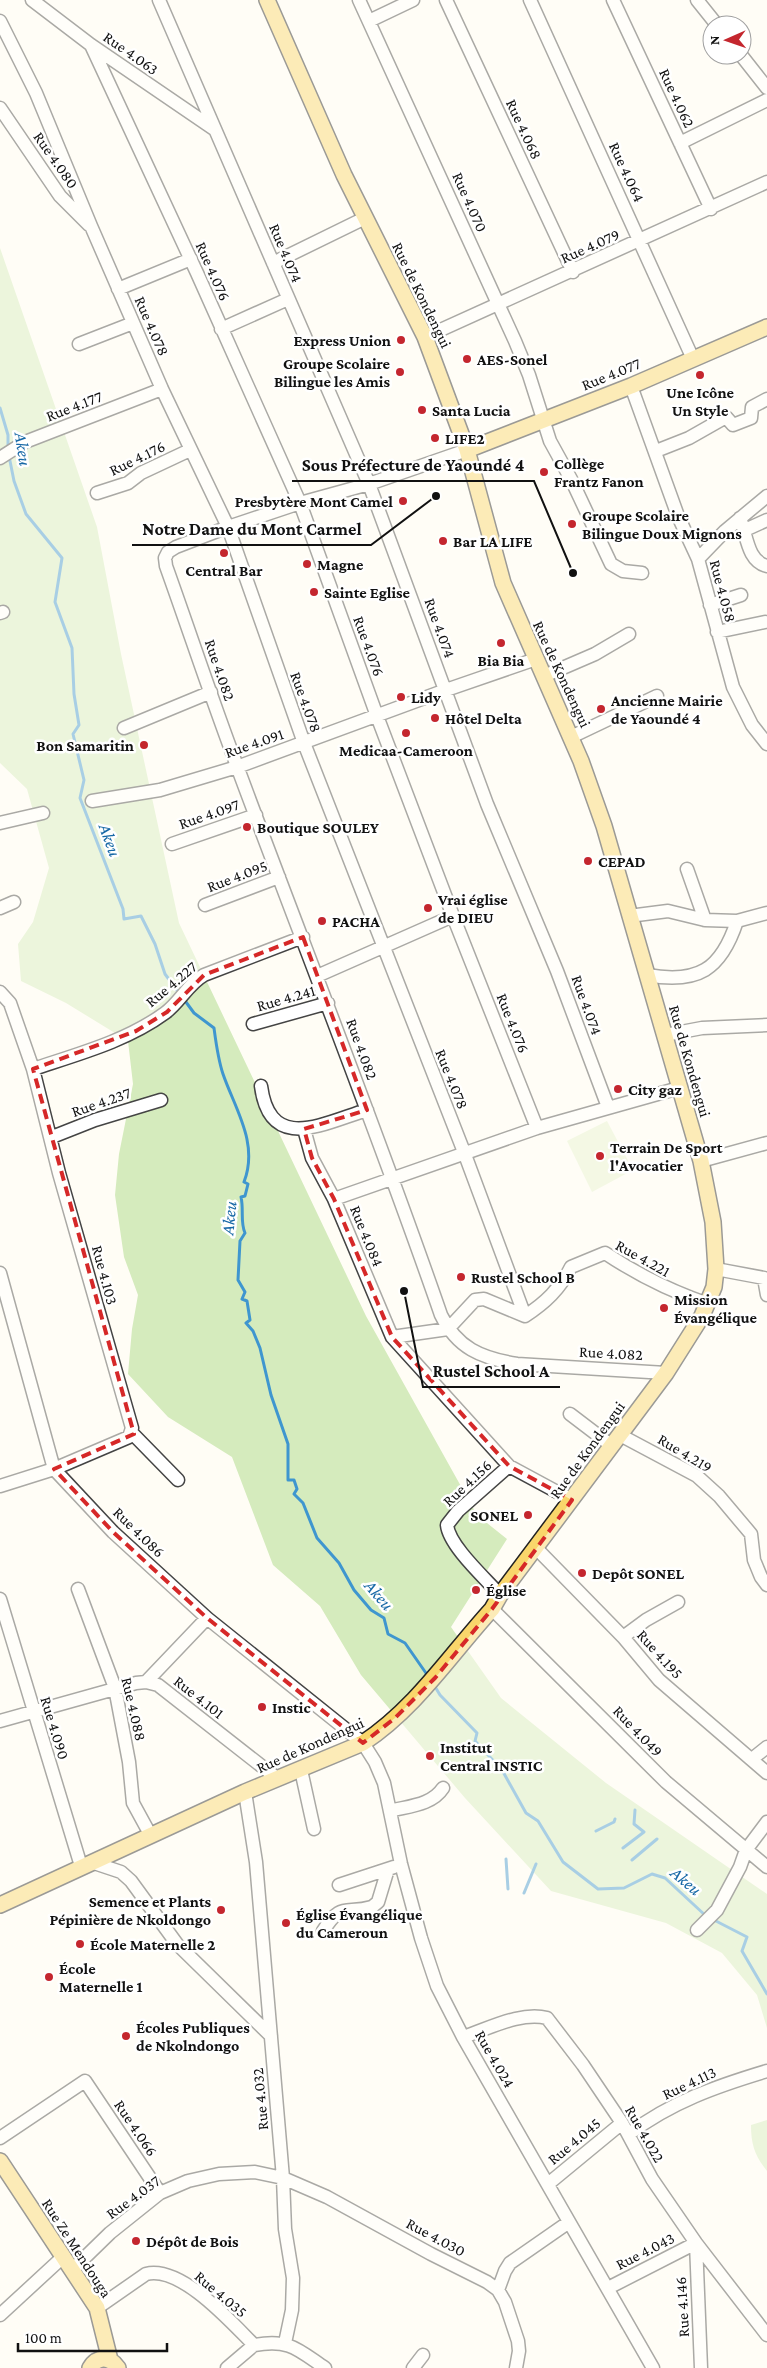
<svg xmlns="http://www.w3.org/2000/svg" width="767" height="2368" font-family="'Crimson Pro',serif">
  <rect width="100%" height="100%" fill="#fffdf5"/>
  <path fill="#d5ebbd" d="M0,248l97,279 24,127 58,269 187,393 111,199 30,24 -56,88 50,71 105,85 161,111v134l-10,-33 -35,-42 -56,-30 -115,-32 -86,-93 -104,-123 -41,-69 -47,-41 -41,-108 -64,-40 -40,-43 4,-45 6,-34 -14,-38 -9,-62 4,-41 14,-70 -5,-43 -62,-38 -45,-22 -3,-37 15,-22 16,-54 -22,-79 -27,-26z
    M767,2120v51c-12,-15 -16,-26 -16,-46z"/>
  <path fill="#e6f2cf" d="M607,1121l26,49 -41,22 -25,-51z"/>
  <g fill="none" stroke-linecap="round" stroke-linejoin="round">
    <path stroke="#3f96cf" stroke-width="3" d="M0,408l8,27v15
      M9,456l5,25 12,33 36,44 -7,44 17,46 2,46 5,31 -6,9 11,46 -4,18 43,111 1,10 17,-3 14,28 10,30 14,19
      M183,998l11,15 20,15c2,15 4,31 9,46 12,35 36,69 21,108l4,2 -3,12 -4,1c3,13 -1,25 4,36l-5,8 -2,39 7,12 -3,7 5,2 3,19 -4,3 7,8 7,17 11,47 17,49v36h6l3,9 -3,5 9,9 14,35 22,25 15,27 17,20 13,8 4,16 17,9 23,33
      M434,1685l6,10 37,38 -2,8 27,29 24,43 12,8 25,41 35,27 26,-1 28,-14 13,4 41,38
      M596,1831l18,-9 1,-3
      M623,1848l21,-16 -10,-8 1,-14
      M506,1859l2,30
      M632,1860l25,-21
      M524,1893l12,-29
      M712,1919l35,18 -5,14 25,43"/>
    <defs>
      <path id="minor" d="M32,0l59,45 123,84
        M159,0l210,484 118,320 70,167 51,136
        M359,0l156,341 14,34 21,66 22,40 39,83 12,7 19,2
        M446,0l127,272
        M530,0l163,359
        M613,0l98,209
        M697,0l20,25
        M0,21l36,72 55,133 71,163 66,138 76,216 160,409 61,164 -41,-17 -9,1 -27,29 -56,8
        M369,21l44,-21
        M91,45l106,228 103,230 77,213 76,200 84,212
        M741,55l26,33
        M0,108l60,88 29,29
        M680,143l87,-43
        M273,263l92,-45
        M118,289l73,-30
        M221,329l67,-30
        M425,337l342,-155
        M79,344l54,-21
        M631,386l47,130 20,43 35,128 19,38 15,19
        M467,450l-98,34 -69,19 -72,24 -52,20 -8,5 -3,6 1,8c24,67 46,134 71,200 68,183 140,364 204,549 16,33 40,43 76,49l149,9
        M656,451l33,-13 37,-21 7,8 18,-7 1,-11 15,-8
        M0,458l25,-16 137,-53
        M97,493l31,-10 13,-10 49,-23
        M740,518c7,17 7,43 27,48
        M745,530l22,-10
        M698,559l27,-28 42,-35
        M710,605l31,-10
        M0,613l3,-1
        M717,632l48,-10
        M544,676l51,-22 34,-20
        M124,728l87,-36
        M571,737l86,-41
        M92,801l68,-11 77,-23 209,-77 90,-31
        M0,823l43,-10
        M172,844l84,-29
        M687,869l18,51 32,1
        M205,905l74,-28
        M0,908l14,-6
        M629,916l39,-5 37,9
        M647,975c51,9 74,-5 90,-54l30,-8
        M317,976l136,-60
        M0,992l10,11 23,66 26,104 73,255 -3,9 -75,32 -54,17
        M253,1024l75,-21
        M665,1035l37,-7 65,-3
        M33,1069c45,-15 94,-28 132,-56 15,-11 23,-29 39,-38l99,-38
        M261,1086c9,68 63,37 106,24
        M304,1129l8,29 22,41
        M52,1137l43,-17 66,-20
        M701,1161l66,-18
        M716,1269l48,9 3,17
        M0,1273l54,196 59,63 94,86 156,125 12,19 9,21 17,81 20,74 16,48 26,51 190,331
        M525,1316c20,-13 35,-27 46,-49l34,-14c33,22 65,38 103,51
        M570,1414l42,32
        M132,1433l46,47
        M620,1435l77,41 22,20 32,38 3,26 7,17 6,8
        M572,1500l-63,-34 -117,-129 -58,-138 203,-71 142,-40
        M536,1548l87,89 36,43 108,93
        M78,1589l37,99 14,74 4,41 18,33
        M500,1595c-14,-16 -51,-49 -53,-70l11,-14 51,-45
        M0,1599l81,267
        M492,1609l174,173 101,85
        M623,1637l23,-17 32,-18
        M146,1682l61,-64
        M0,1721l136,-38 10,-1 12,3 120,94
        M752,1759l15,-12
        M301,1770l13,59
        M245,1792l11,70 27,316 2,51 8,49 -1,32 -7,33
        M390,1811c19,-5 42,-6 53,-23
        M91,1862l30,10 10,9 46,63 94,92
        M339,1885l55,-18
        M697,1930l20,-20 23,-43 6,-17 21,-28
        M323,1931c19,-30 22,-16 49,-24l6,-5 10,-33
        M463,2037c25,-8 58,-26 84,-19l36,47 39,58 30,56 44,64 71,92
        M629,2134c42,-32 88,-48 138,-63
        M0,2138l85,-57 75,112
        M548,2184l74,-61
        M73,2269l37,-36 50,-40 28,-12 31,-7 36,-2 28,6 44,19 104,57 56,28 11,8 7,12 13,39 1,10 -3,17
        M608,2288l88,-45 5,125
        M498,2290l7,-19 5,-8 59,-41
        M97,2308l49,-34c35,-9 85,48 108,71 36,-6 43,4 71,23
        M0,2315l64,-59
        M227,2368l27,-23
        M413,2368l10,-13"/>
      <path id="major" d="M467,450l164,-64 136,-59
        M0,1905l245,-113 118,-49c53,-35 87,-88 129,-134l8,-14 166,-222 36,-57 12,-29 2,-18 -3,-47 -12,-61 -97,-335 -23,-65 -78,-178 -36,-133 -42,-113 -81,-162 -77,-175
        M0,2161l97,147 13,52
        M90,2368c7,-12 20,-12 28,0"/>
    </defs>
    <use href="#minor" stroke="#444" stroke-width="15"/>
    <use href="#major" stroke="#222" stroke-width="18"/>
    <use href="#minor" stroke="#fff" stroke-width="12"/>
    <use href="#major" stroke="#f9d66b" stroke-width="15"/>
  </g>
  <path d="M0 0H767V2368H0ZM303,937l64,173 -63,19 8,29 22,41 58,138 117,129 63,34 -80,109 -57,69 -40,40 -32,25 -156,-125 -94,-86 -59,-63 80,-35 -101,-365 103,-38 31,-19 37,-37z" fill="#fffdf5" fill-opacity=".55" fill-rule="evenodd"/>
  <path fill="none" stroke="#d62828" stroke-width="4" stroke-dasharray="10 6" stroke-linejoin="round" d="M303,937l64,173 -63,19 8,29 22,41 58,138 117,129 63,34 -80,109 -57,69 -40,40 -32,25 -156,-125 -94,-86 -59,-63 80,-35 -101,-365 103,-38 31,-19 37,-37z"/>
  <g fill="#c4262e" stroke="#fff" stroke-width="2">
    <circle cx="401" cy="340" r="5"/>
    <circle cx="467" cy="359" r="5"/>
    <circle cx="400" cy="372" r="5"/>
    <circle cx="700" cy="375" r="5"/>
    <circle cx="422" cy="410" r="5"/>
    <circle cx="435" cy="438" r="5"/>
    <circle cx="544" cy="472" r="5"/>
    <circle cx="403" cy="501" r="5"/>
    <circle cx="572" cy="524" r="5"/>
    <circle cx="443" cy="541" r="5"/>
    <circle cx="224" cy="553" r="5"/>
    <circle cx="307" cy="564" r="5"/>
    <circle cx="314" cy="592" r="5"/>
    <circle cx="501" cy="643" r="5"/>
    <circle cx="401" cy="697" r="5"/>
    <circle cx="601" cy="709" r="5"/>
    <circle cx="435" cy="718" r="5"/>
    <circle cx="406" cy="733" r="5"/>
    <circle cx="144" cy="745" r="5"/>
    <circle cx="247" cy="827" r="5"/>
    <circle cx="588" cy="861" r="5"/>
    <circle cx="428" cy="908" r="5"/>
    <circle cx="322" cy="921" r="5"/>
    <circle cx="618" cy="1089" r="5"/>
    <circle cx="600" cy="1156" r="5"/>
    <circle cx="461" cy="1277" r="5"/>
    <circle cx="664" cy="1308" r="5"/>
    <circle cx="528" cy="1515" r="5"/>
    <circle cx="582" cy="1573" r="5"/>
    <circle cx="476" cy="1590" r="5"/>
    <circle cx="262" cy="1707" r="5"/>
    <circle cx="430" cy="1756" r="5"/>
    <circle cx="221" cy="1910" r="5"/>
    <circle cx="286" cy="1923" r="5"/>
    <circle cx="80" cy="1944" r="5"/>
    <circle cx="49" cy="1977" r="5"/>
    <circle cx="126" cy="2036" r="5"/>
    <circle cx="136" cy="2241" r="5"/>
  </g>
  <g text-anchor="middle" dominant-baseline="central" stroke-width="5" stroke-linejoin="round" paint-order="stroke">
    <g font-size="16" fill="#111" stroke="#fff">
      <text transform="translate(131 53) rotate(35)">Rue 4.063</text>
      <text transform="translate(677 98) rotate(65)">Rue 4.062</text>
      <text transform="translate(524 129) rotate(65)">Rue 4.068</text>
      <text transform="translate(56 160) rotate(55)">Rue 4.080</text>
      <text transform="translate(627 172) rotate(65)">Rue 4.064</text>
      <text transform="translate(470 202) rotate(66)">Rue 4.070</text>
      <text transform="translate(590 246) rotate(-24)">Rue 4.079</text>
      <text transform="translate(286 253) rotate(67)">Rue 4.074</text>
      <text transform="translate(213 271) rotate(66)">Rue 4.076</text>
      <text transform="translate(422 295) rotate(64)">Rue de Kondengui</text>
      <text transform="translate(152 326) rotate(66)">Rue 4.078</text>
      <text transform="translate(611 374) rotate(-22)">Rue 4.077</text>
      <text transform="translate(74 406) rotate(-21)">Rue 4.177</text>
      <text transform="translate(137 458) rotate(-26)">Rue 4.176</text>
      <text transform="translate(723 591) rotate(75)">Rue 4.058</text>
      <text transform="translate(440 628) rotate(70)">Rue 4.074</text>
      <text transform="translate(369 646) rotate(70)">Rue 4.076</text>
      <text transform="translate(220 670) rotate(71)">Rue 4.082</text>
      <text transform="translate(562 674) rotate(65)">Rue de Kondengui</text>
      <text transform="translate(306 702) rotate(70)">Rue 4.078</text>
      <text transform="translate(254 743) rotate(-19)">Rue 4.091</text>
      <text transform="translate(209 814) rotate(-19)">Rue 4.097</text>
      <text transform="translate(237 876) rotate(-21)">Rue 4.095</text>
      <text transform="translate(171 984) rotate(-40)">Rue 4.227</text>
      <text transform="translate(286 998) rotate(-16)">Rue 4.241</text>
      <text transform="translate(587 1005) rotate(70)">Rue 4.074</text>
      <text transform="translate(513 1023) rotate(68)">Rue 4.076</text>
      <text transform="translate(362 1049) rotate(70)">Rue 4.082</text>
      <text transform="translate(690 1061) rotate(74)">Rue de Kondengui</text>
      <text transform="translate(452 1079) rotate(68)">Rue 4.078</text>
      <text transform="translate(101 1102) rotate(-19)">Rue 4.237</text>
      <text transform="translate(367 1236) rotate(68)">Rue 4.084</text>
      <text transform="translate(643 1258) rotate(29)">Rue 4.221</text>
      <text transform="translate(105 1275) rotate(75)">Rue 4.103</text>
      <text transform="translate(611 1353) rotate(3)">Rue 4.082</text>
      <text transform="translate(587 1450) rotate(-54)">Rue de Kondengui</text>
      <text transform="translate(685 1453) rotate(31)">Rue 4.219</text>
      <text transform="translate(467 1483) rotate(-43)">Rue 4.156</text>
      <text transform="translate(139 1532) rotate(44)">Rue 4.086</text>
      <text transform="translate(660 1654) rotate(48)">Rue 4.195</text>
      <text transform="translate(199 1697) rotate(38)">Rue 4.101</text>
      <text transform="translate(134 1709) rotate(77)">Rue 4.088</text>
      <text transform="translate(55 1728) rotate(73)">Rue 4.090</text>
      <text transform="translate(638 1731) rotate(46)">Rue 4.049</text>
      <text transform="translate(310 1745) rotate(-24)">Rue de Kondengui</text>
      <text transform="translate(495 2059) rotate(60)">Rue 4.024</text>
      <text transform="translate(689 2083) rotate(-25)">Rue 4.113</text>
      <text transform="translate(260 2099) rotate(-95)">Rue 4.032</text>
      <text transform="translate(136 2128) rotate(56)">Rue 4.066</text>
      <text transform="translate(645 2134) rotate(60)">Rue 4.022</text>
      <text transform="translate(574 2141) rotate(-40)">Rue 4.045</text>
      <text transform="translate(133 2197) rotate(-36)">Rue 4.037</text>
      <text transform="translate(436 2237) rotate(28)">Rue 4.030</text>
      <text transform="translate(77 2248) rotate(57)">Rue Ze Mendouga</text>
      <text transform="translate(645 2251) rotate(-27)">Rue 4.043</text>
      <text transform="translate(221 2294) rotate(40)">Rue 4.035</text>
      <text transform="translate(682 2307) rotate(-93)">Rue 4.146</text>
    </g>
    <g font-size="16" font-weight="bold" fill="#111" stroke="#fff" text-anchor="start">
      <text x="391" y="340" text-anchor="end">Express Union</text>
      <text x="477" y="359">AES-Sonel</text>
      <text x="390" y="363" text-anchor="end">Groupe Scolaire<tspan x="390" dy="18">Bilingue les Amis</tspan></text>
      <text x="700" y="392" text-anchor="middle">Une Icône<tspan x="700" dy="18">Un Style</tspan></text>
      <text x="432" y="410">Santa Lucia</text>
      <text x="445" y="438">LIFE2</text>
      <text x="554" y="463">Collège<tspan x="554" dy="18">Frantz Fanon</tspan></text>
      <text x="393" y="501" text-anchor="end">Presbytère Mont Camel</text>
      <text x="582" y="515">Groupe Scolaire<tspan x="582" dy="18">Bilingue Doux Mignons</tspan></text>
      <text x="453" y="541">Bar LA LIFE</text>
      <text x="317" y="564">Magne</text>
      <text x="224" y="570" text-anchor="middle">Central Bar</text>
      <text x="324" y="592">Sainte Eglise</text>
      <text x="501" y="660" text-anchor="middle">Bia Bia</text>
      <text x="411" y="697">Lidy</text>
      <text x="611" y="700">Ancienne Mairie<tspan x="611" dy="18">de Yaoundé 4</tspan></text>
      <text x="445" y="718">Hôtel Delta</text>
      <text x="134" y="745" text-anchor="end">Bon Samaritin</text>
      <text x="406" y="750" text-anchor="middle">Medicaa-Cameroon</text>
      <text x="257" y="827">Boutique SOULEY</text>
      <text x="598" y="861">CEPAD</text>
      <text x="438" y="899">Vrai église<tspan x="438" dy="18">de DIEU</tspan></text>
      <text x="332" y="921">PACHA</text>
      <text x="628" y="1089">City gaz</text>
      <text x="610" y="1147">Terrain De Sport<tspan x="610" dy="18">l'Avocatier</tspan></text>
      <text x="471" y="1277">Rustel School B</text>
      <text x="674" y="1299">Mission<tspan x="674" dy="18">Évangélique</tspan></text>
      <text x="518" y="1515" text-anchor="end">SONEL</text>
      <text x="592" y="1573">Depôt SONEL</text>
      <text x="486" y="1590">Église</text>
      <text x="272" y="1707">Instic</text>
      <text x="440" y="1747">Institut<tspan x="440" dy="18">Central INSTIC</tspan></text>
      <text x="211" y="1901" text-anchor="end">Semence et Plants<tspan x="211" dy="18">Pépinière de Nkoldongo</tspan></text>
      <text x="296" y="1914">Église Évangélique<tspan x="296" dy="18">du Cameroun</tspan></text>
      <text x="90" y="1944">École Maternelle 2</text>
      <text x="59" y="1968">École<tspan x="59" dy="18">Maternelle 1</tspan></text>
      <text x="136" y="2027">Écoles Publiques<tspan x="136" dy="18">de Nkolndongo</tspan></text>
      <text x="146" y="2241">Dépôt de Bois</text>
    </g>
    <g font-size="18" font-style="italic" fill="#1768a6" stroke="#fff">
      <text transform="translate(23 449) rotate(81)">Akeu</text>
      <text transform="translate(110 840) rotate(70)">Akeu</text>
      <text transform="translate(229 1218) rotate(-84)">Akeu</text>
      <text transform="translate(379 1595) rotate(49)">Akeu</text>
      <text transform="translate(686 1881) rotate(40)">Akeu</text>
    </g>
  </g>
  <path fill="none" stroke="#111" stroke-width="2" d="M573 573L534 481H292M436 496L371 545H132M404 1291L423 1387H560"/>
  <g fill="#111" stroke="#fff" stroke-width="2">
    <circle cx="573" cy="573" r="5"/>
    <circle cx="436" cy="496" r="5"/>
    <circle cx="404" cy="1291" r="5"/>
  </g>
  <g font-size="18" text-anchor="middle" font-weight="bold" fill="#111" stroke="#fff" stroke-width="5" stroke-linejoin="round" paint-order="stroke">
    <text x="413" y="471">Sous Préfecture de Yaoundé 4</text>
    <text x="252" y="535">Notre Dame du Mont Carmel</text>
    <text x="491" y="1377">Rustel School A</text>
  </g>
  <g transform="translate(727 40) rotate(268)"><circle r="24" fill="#ffffff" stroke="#a0a0a0"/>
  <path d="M0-4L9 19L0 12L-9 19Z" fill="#c4262e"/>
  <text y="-8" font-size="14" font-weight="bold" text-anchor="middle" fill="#111111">N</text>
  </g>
  <path d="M18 2343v8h149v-8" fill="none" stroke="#111111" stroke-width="2.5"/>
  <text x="25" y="2343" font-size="15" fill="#111111" stroke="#ffffff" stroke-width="4" paint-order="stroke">100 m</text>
</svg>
